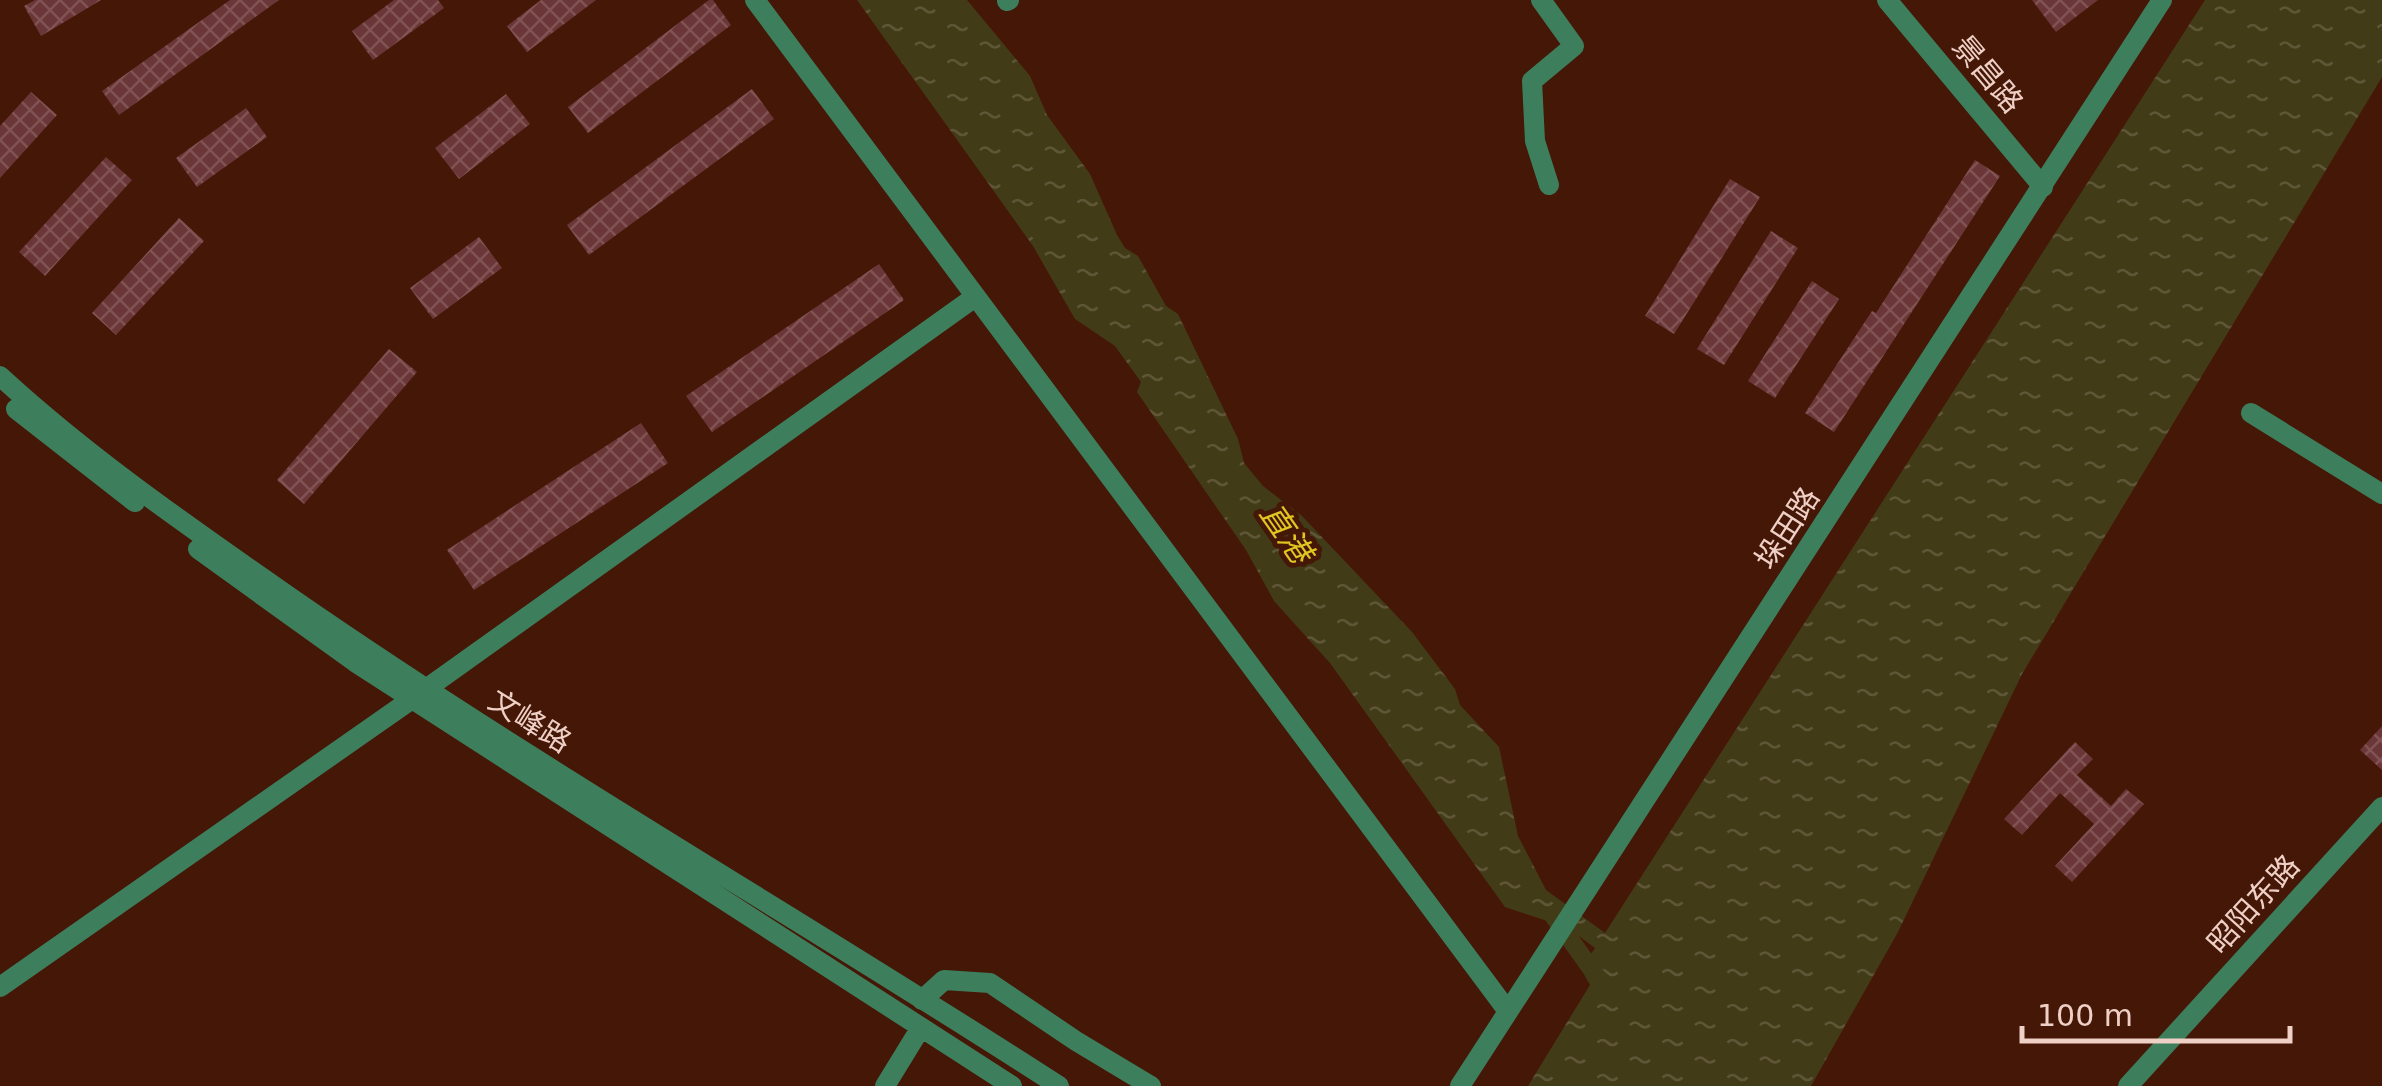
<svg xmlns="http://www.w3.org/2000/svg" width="2382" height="1086" font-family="'DejaVu Sans','Noto Sans SC',sans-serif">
  <defs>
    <pattern id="water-ripples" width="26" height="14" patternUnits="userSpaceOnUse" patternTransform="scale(2.5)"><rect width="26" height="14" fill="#423b17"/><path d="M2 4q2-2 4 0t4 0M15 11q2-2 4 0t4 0" fill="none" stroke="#5e5637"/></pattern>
    <pattern id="building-cross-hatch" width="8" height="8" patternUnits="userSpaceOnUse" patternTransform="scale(2.5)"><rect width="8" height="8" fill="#6b3638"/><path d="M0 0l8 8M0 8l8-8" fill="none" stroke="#805253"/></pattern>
  </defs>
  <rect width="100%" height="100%" fill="#451707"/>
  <path fill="url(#water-ripples)" d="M857,0h110l63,76 17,39 43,59 27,61 8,13 13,8 28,50 12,8 60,125 6,24 19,23 39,30 110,116 43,57 5,16 39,42 19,89 28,54 59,43 600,-933h177v77l-360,597 -124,258 -87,154h-283l62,-101 -9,-16 14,-21 -27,-20 -63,-21 -175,-244 -56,-62 -28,-51 -109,-158 4,-10 -26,-36 -40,-27 -42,-73z"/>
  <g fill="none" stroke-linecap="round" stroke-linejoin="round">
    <path stroke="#423b17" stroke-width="18" d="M1554,917l46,64"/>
  </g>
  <path fill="url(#building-cross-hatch)" d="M35,0h66l-60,36 -17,-30z
    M230,0h49l-160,115 -17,-24z
    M394,0h44l6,8 -71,52 -21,-29z
    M541,0h55l-69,52 -20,-26z
    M709,0h4l18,25 -143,108 -20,-26z
    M2032,0h66l-42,32z
    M752,89l22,30 -185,136 -22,-30z
    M31,92l26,23 -57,63v-52z
    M506,94l24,30 -71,55 -24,-31z
    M246,108l21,29 -70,50 -21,-29z
    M106,157l26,23 -87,96 -26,-24z
    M1975,160l25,16 -166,256 -29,-19 67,-102 4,2z
    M1730,179l30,18 -86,137 -29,-18z
    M179,218l25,23 -88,94 -24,-22z
    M1771,231l27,17 -74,117 -27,-16z
    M479,237l23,31 -69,51 -23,-31z
    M879,264l25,36 -192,132 -26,-36z
    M1812,281l27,18 -64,99 -27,-17z
    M389,349l28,23 -113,132 -27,-24z
    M641,423l27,40 -194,127 -27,-40z
    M2382,726v44l-22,-20z
    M2075,742l18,17 -16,16 34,31 15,-17 18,15 -72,78 -17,-16 39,-42 -34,-31 -38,42 -18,-16z"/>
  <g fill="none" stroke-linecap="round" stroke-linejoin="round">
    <path stroke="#3d7f5c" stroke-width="20" d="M755,0l752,1010
      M1541,0l33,46 -42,35 3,60 14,44
      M1887,0l156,187
      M1007,1l2,-1"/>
    <path stroke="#3d7f5c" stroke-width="20" d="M0,376c90,83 194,154 294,224 249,172 512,322 765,486
      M16,409l119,93
      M2251,413l131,81
      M198,549l157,113 657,424
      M0,987l412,-288 563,-402
      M922,1000l22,-20 46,3 86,58 75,45
      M885,1086l35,-57
      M1460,1086l702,-1086
      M2128,1086l254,-279"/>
  </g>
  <g text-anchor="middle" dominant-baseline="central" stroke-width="10" stroke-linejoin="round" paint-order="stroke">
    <g font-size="30" fill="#efd0c6" stroke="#451707">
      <text transform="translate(1988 74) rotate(50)">景昌路</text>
      <text transform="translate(1787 528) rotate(-57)">垛田路</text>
      <text transform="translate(530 721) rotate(32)">文峰路</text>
      <text transform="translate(2253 904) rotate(-48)">昭阳东路</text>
    </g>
    <g font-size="32" font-style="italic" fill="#e1c520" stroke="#451707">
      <text transform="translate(1286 533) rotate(55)">直港</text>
    </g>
  </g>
  <path d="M2022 1026v15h268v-15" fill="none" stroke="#efd0c6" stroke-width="5"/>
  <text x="2037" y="1026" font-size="30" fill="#efd0c6" stroke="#451707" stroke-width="8" paint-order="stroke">100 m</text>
</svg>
